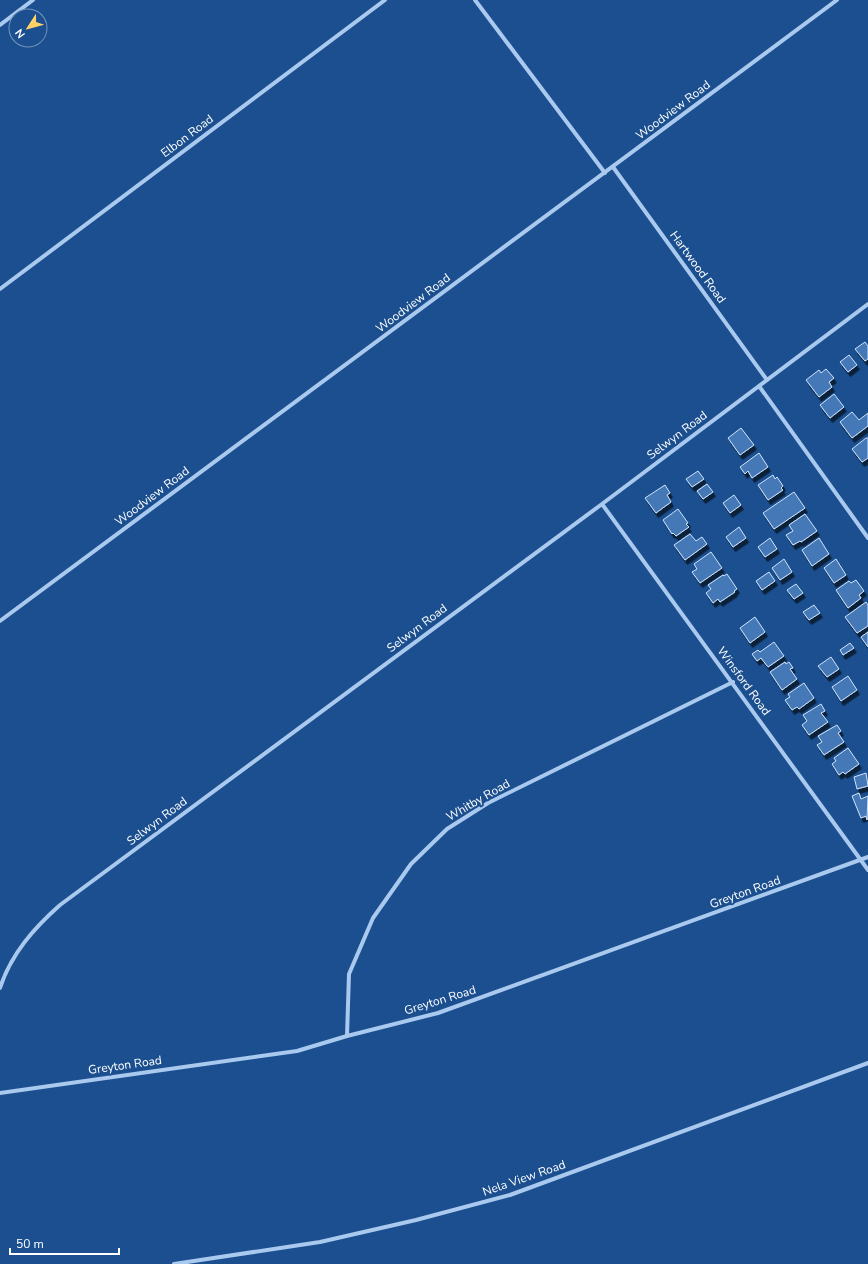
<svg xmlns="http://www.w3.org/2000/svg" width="868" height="1264" font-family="'Nunito Sans',sans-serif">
  <defs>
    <filter id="shadow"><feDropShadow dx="2.5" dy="4.5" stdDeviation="0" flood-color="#0009"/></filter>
  </defs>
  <rect width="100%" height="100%" fill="#1b4f8f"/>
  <path fill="#4478b7" stroke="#cfe3fa" filter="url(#shadow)" d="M865,342l3,4v13l-3,2 -10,-12z
    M849,355l8,10 -9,7 -8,-10z
    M826,369l8,9 -5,4 3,5 -13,10 -13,-17 13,-10 2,3z
    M834,394l10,13 -14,11 -10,-13z
    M852,412l7,8 9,-7v13l-16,12 -12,-16z
    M741,428l13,17 -14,10 -12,-17z
    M866,438h2v20l-6,4 -10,-13z
    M759,453l9,14 -16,11 -4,-7 -3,3 -5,-7z
    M698,471l6,8 -12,8 -6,-8z
    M773,475l2,4 2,-2 6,9 -2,2 2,2 -15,10 -10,-15z
    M707,484l6,8 -10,7 -6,-8z
    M665,485l5,8 -3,2 4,7 -15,11 -11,-15z
    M794,492l11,16 -31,21 -11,-16z
    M734,495l7,10 -11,8 -7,-10z
    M678,509l10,14 -2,1 3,3 -13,9 -3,-3 -1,1 -9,-14z
    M805,514l12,17 -16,11 -1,-1 -7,4 -7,-10 7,-4 -4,-6z
    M739,527l7,11 -13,9 -7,-10z
    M690,534l6,7 6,-4 5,7 -22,16 -11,-15z
    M770,538l7,11 -12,8 -7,-10z
    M819,538l10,16 -17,12 -10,-16z
    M711,552l11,16 -22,15 -8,-11 5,-3 -3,-5z
    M784,559l8,13 -12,8 -8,-12z
    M836,559l10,16 -12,8 -10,-15z
    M769,572l6,9 -13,9 -6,-9z
    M727,574l10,15 -3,2 1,1 -15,10 -2,-3 -5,4 -7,-10 5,-4 -3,-4 15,-10 1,1z
    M856,580l8,11 -5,4 2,3 -13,10 -12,-18 13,-9 2,2z
    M796,584l7,9 -9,6 -7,-9z
    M866,602l2,3v21l-11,7 -12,-16z
    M814,605l6,8 -11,7 -6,-8z
    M755,617l10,15 -15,11 -10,-15z
    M868,632v15l-7,-10z
    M774,642l10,14 -16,11 -7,-9 -4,3 -5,-7 6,-4 2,2z
    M850,643l4,5 -11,7 -3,-5z
    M831,657l8,12 -12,8 -9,-11z
    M785,662l1,2 3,-2 4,6 -3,1 7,10 -15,11 -12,-18z
    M848,676l9,14 -16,11 -9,-14z
    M804,683l10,15 -15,11 -2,-2 -5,3 -7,-10 5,-3 -2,-3z
    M821,704l4,7 -4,2 7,9 -19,13 -7,-10 5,-4 -4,-6z
    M837,725l4,6 -3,2 6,9 -20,13 -7,-10 5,-3 -4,-6z
    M848,748l11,16 -14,10 -2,-2 -4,3 -7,-11 4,-3 -2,-3z
    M866,773l2,13 -11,3 -3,-12z
    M859,793l2,6 7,-3 -1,24 -1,-4 -5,2 -9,-22z"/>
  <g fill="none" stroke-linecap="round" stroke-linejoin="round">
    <path stroke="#a9c9ee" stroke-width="4" d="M475,0l130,173
      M0,25l33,-25
      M613,167l154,213
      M0,289l385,-289
      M759,386l109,152
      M602,504l266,366
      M0,621l837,-621
      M0,988c11,-34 34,-60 60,-83l542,-401 266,-200
      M347,1036l2,-62 24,-56 38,-54 36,-35 41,-26 245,-121
      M0,1093l297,-42 50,-15 91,-23 430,-156
      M174,1264l146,-22 96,-22 94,-25 358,-132"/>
  </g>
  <g text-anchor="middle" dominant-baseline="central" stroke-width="4" stroke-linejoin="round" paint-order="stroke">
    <g font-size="12" fill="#fff" stroke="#1b4f8f">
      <text transform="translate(673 110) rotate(-37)">Woodview Road</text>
      <text transform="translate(187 136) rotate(-37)">Elbon Road</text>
      <text transform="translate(698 267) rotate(54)">Hartwood Road</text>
      <text transform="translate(413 303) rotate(-37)">Woodview Road</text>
      <text transform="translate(677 435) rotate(-37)">Selwyn Road</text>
      <text transform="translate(152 496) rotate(-37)">Woodview Road</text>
      <text transform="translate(417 628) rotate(-37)">Selwyn Road</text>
      <text transform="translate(744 681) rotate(54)">Winsford Road</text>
      <text transform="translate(478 800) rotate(-30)">Whitby Road</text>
      <text transform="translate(157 821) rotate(-37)">Selwyn Road</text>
      <text transform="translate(745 892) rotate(-20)">Greyton Road</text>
      <text transform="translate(440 1000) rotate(-17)">Greyton Road</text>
      <text transform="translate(125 1065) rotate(-8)">Greyton Road</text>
      <text transform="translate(524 1178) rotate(-19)">Nela View Road</text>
    </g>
  </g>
  <g transform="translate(28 28) rotate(234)"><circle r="19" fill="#1b4f8f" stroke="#7695bc"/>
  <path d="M0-3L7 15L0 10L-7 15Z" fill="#ffd166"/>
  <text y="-6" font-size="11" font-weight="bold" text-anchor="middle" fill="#ffffff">N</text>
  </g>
  <path d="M10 1248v6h109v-6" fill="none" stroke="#ffffff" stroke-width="2"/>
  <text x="16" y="1248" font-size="12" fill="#ffffff" stroke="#1b4f8f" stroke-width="3" paint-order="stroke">50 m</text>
</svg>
